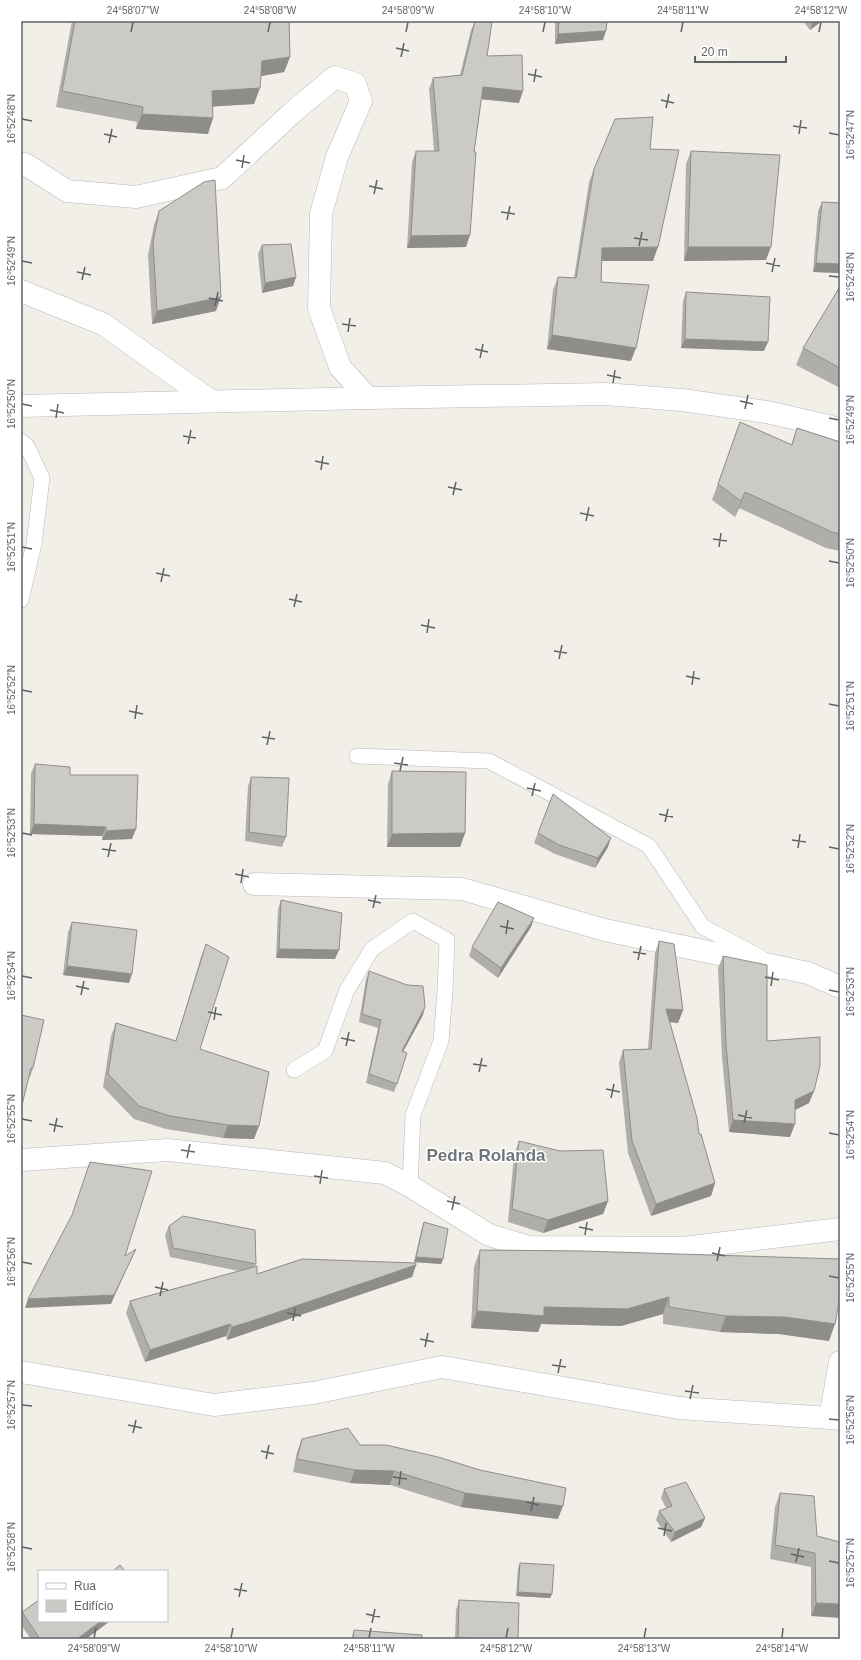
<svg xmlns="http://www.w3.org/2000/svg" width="861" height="1660" font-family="Arial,sans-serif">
  <rect width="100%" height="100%" fill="#f1efe8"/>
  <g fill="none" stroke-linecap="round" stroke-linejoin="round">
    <defs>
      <path id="lane" d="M21,441l6,5 15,32 -8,66 -13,56
        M357,756l132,5 160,85 54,81 57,30
        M294,1070l31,-19 22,-61 25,-41 41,-28 34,19 -2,52 -4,49 -28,74 -3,71"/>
      <path id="street" d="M21,164h4l42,27 69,6 86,-19 71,-66 42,-35 20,7 6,17 -24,56 -16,57 -2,94 21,59 28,31
        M21,291l82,33 108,77
        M254,884l208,5 143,41 203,43 32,14
        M21,1160l147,-10 217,23 25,13 79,49 40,12 154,1 157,-19
        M840,1362l-10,56 10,1
        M21,1372l193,33 99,-12 129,-26 237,41 151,10"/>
      <path id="secondary" d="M21,406l347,-8 237,-4 77,6 85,12 61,14 12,4"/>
    </defs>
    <use href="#lane" stroke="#b5b8bc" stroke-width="16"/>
    <use href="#street" stroke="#b5b8bc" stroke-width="23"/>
    <use href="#secondary" stroke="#b6babf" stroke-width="23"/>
    <use href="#lane" stroke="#fff" stroke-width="15"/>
    <use href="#street" stroke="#fff" stroke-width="22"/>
    <use href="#secondary" stroke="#fff" stroke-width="22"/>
  </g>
  <path fill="#afaea9" d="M72,21h217l1,36 -6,15 -23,4 -7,28 -41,2 -5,28 -72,-5 1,-7 -81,-15z
    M475,21l12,35 32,47 -38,-4 -7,53 -8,95 -59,1 5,-86 4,-11h18l-5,-62 4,-11 27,-3 11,-45z
    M555,21h52l-4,19 -48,4z
    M803,21h19l-12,9z
    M650,149l3,112h-51l-1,21 30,79 -84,-12 6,-59 5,-13 16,1 15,-96 5,-13z
    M691,151l75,109 -82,1 2,-97z
    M822,202l18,1v70l-27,-1 5,-61z
    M159,211l57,100 -64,13 -4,-69 6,-30z
    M262,245l34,32 -3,9 -31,7 -4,-39z
    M840,289v99l-44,-23 7,-17z
    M686,292l78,59 -83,-3 2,-47z
    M740,422l51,23 6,-17 43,14v109l-14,-3 -87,-40 -4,9 -23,-17z
    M35,764l35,11 62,64 -30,1v-4l-72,-2 1,-61z
    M392,771l73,62 -5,14h-73l1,-63z
    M251,777l35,60 -4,10 -37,-6 3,-55z
    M553,794l55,53 -13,21 -40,-14 -21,-11z
    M281,900l54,59 -59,-1 2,-49z
    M72,922l57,61 -66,-8 5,-43z
    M531,927l-33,51 -29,-22 3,-9z
    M659,941l24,69 -5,13 -8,-1 29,112 16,49 -4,13 -60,20 -23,-63 -9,-90 4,-13 25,-1 7,-96z
    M206,944l-6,105 54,90 -31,-1 -57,-9 -32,-10 -31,-32 8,-51 5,-13 60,18 25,-84z
    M723,956l44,85 47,50 -5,12 -14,7 -5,27 -61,-5 -7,-75 -4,-89z
    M369,971l54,44 -20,37 -6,32 -3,8 -28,-9 12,-55 -19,-6 7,-43z
    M21,1015l12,53 -3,9h-2z
    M519,1141l89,60 -5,13 -60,19 -35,-11 6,-67z
    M424,1222l19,37 -2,5 -27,-2 8,-35z
    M169,1226l87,38 -1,2 2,8 159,-9 -4,12 -167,57 -18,6 -1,-4 -81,26 -19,-49 4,-12 109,-30 -69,-14 -5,-22z
    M480,1250l103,1 246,90 -50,-7 -59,-2 -57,-8v-10l-42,12 -80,-2 -3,8 -67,-4 3,-61z
    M302,1439l58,6 198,74 -97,-12 -71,-22 -40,-2 -57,-11 4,-20z
    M664,1489l41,29 -4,9 -30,15 -15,-22 3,-9 7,-3 -5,-10z
    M780,1493l37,43 23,6 -29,74v-49l-41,-8 5,-52z
    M520,1563l32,31 -2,4 -34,-2 2,-28z
    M459,1600l59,39h-63l1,-29z
    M22,1612l88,9 -24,18h-55l-10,-14v-11z
    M354,1630l68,9h-71z"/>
  <path fill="#8f8d8a" d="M813,21h9l-12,9z
    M606,31l-3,9 -48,4 3,-10z
    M290,57l-6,15 -28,5 6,-16z
    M483,87l40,4 -4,12 -40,-4z
    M260,88l-6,16 -48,3 6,-16z
    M142,114l71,4 -5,16 -72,-5z
    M470,235l-4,12 -59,1 4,-12z
    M658,247l-5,14h-55l4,-13z
    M688,247h83l-5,13 -82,1z
    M816,263l24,1v9l-27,-1z
    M296,277l-3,9 -31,7 3,-10z
    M221,297l-5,14 -64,13 5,-13z
    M552,335l84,13 -5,13 -84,-12z
    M685,339l83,3 -4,9 -83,-3z
    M745,492l-6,16 -4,9 6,-16z
    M34,824l72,3 -4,9 -72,-2z
    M136,829l-4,10 -30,1 4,-9z
    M465,833l-5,14h-73l5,-13z
    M611,838l-3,9 -13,21 3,-10z
    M534,918l-3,9 -33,51 3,-10z
    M279,949l60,1 -4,9 -59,-1z
    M67,966l65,8 -3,9 -66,-8z
    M425,1007l-2,8 -24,44 3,-8z
    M666,1009l17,1 -5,13 -16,-2z
    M814,1091l-5,12 -18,9 4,-12z
    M733,1120l62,4 -5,13 -61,-5z
    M228,1125l31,1 -5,13 -31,-1z
    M715,1183l-4,13 -60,20 5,-12z
    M608,1201l-5,13 -60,19 5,-13z
    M136,1249l-4,8 -21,47 -86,4 3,-9 86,-4z
    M416,1257l27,2 -2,5 -27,-2z
    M416,1265l-4,12 -185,63 5,-13z
    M669,1297l-6,17 -42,12 -80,-2 -3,8 -67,-4 6,-17z
    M726,1316l59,1 50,7 -6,17 -50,-7 -59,-2z
    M230,1324l-4,12 -81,26 5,-12z
    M355,1470l39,1 -4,14 -40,-2z
    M465,1493l98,13 -5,13 -97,-12z
    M705,1518l-4,9 -30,15 4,-10z
    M518,1592l34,2 -2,4 -34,-2z
    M816,1603l24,1v14l-29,-2z
    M101,1621h9l-24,18h-9z
    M458,1638l31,1h-31z"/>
  <path fill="#cccac5" stroke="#8f8d8a" d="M75,21h214l1,36 -28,4 -2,27 -48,3 1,27 -71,-4 1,-7 -81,-16z
    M475,21h13l4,1 -5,34 35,-1 1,36 -40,-4 -9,65h2l-6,83 -59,1 5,-85h23l-6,-73 29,-3z
    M559,21h48l-1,10 -48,3z
    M653,117l-3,32 29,1 -21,97 -56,1 -1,34 48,3 -13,63 -84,-13 6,-58 18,1 18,-109 21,-50z
    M691,151l89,4 -9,92h-83z
    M215,180l6,117 -64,14 -4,-69 6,-31 45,-29z
    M822,202l18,1v61l-24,-1z
    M291,244l5,33 -31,6 -3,-38z
    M839,288l1,1v79l-37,-20z
    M686,292l84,5 -2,45 -83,-3z
    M740,422l52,23 5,-17 43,14v92l-8,-2 -87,-40 -4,9 -23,-17z
    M35,764l35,3v8h68l-2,54 -30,2v-4l-72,-3z
    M392,771l74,1 -1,61 -73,1z
    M251,777l38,1 -3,59 -37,-5z
    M553,794l58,44 -13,20 -39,-13 -21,-12z
    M281,900l61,13 -3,37 -60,-1z
    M498,902l36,16 -33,50 -29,-21z
    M72,922l65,8 -5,44 -65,-8z
    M659,941l15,3 9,66 -17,-1 31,109 2,16h2l14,49 -59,21 -24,-63 -9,-91 28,-1z
    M206,944l23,13 -29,92 69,23 -10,54 -31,-1 -58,-9 -31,-10 -31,-32 8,-51 60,18z
    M723,956l44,9v76l53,-4v29l-6,25 -19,9v24l-62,-4 -7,-75z
    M369,971l38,14 16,1 2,21 -23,44 5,2 -10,31 -28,-10 12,-54 -19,-6z
    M21,1015l23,5 -11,48h-2l-10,41z
    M519,1141l41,10 43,-1 5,51 -60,19 -36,-11z
    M90,1162l62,9 -27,85 11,-7 -22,46 -86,4 44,-84z
    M183,1216l72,14 1,34 -83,-16 -4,-22z
    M424,1222l24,7 -5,30 -27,-2z
    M480,1250l103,1 257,8v38l-5,27 -50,-7 -59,-1 -57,-9v-10l-42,12 -83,-2v9l-67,-5z
    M302,1259l114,4v2l-167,57 -17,5 -2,-3 -80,26 -20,-49 127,-35v8z
    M348,1428l12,17h26l52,12 42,13 86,18 -3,18 -98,-13 -71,-22 -39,-1 -58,-11 5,-20z
    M686,1482l19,36 -30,14 -16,-21 13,-5 -8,-17z
    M780,1493l34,3 3,40 23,6v62l-24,-1 -1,-50 -40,-8z
    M520,1563l34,2 -2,29 -34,-2z
    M120,1565l5,6h-12z
    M39,1600v21h62l-24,18h-37l-18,-27z
    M459,1600l60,3 -1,36h-29l-31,-1z
    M354,1630l68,5v4h-69z"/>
  <path fill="none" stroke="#5f6368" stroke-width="1.5" d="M131,32l2,-10M268,32l2,-10M406,32l2,-10M543,32l2,-10M681,32l2,-10M819,32l2,-10M396,48l13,3M401,57l3,-14M528,74l14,3M534,82l2,-13M661,100l13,3M666,108l3,-14M22,119l10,2M793,126l14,2M829,133l10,2M104,134l13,3M799,134l2,-14M109,143l3,-14M236,160l14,3M242,168l2,-13M369,186l14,3M374,194l3,-14M501,212l14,2M507,220l3,-14M634,238l14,2M639,246l3,-14M22,261l10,2M766,263l14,3M77,272l14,3M772,272l3,-14M829,276l10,1M82,280l3,-13M209,298l14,3M215,306l3,-14M342,324l14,2M348,332l2,-14M475,349l13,3M480,358l3,-14M607,375l14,3M613,383l2,-13M740,401l13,3M22,404l10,2M745,409l3,-14M50,410l14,3M56,418l2,-14M829,418l10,2M183,436l13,2M188,444l3,-14M315,461l14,3M321,470l2,-14M448,487l14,3M453,495l3,-13M580,513l14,3M586,521l3,-14M713,539l14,2M22,547l10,2M719,547l2,-14M829,561l10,2M156,573l14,3M161,582l3,-14M289,599l13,3M294,607l3,-13M421,625l14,3M427,633l2,-14M554,651l13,2M559,659l3,-14M686,676l14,3M692,685l2,-14M22,690l10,2M829,704l10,2M129,711l14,3M135,719l2,-14M262,737l13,2M267,745l3,-14M394,763l14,2M400,771l3,-14M527,788l14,3M532,796l3,-13M659,814l14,3M665,822l3,-13M22,833l10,2M792,840l14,2M829,847l10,2M798,848l2,-14M102,849l14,2M108,857l3,-14M235,874l14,3M241,883l2,-14M368,900l13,3M373,908l3,-13M500,926l14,3M506,934l2,-14M633,952l13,2M638,960l3,-14M22,976l10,2M765,977l14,3M76,986l13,3M771,986l2,-14M829,990l10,2M81,995l3,-14M208,1012l14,3M214,1020l2,-13M341,1038l14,3M346,1046l3,-14M473,1064l14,2M479,1072l3,-14M606,1089l14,3M611,1098l3,-14M738,1115l14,3M22,1119l10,2M744,1123l3,-13M49,1124l14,3M54,1132l3,-14M829,1133l10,2M181,1150l14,2M187,1158l3,-14M314,1176l14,2M320,1184l2,-14M447,1201l13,3M452,1210l3,-14M579,1227l14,3M585,1235l2,-13M712,1253l13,3M717,1261l3,-14M22,1262l10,2M829,1276l10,2M155,1287l13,3M160,1296l3,-14M287,1313l14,3M293,1321l2,-13M420,1339l14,3M425,1347l3,-14M552,1365l14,2M558,1373l3,-14M685,1391l14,2M690,1399l3,-14M22,1405l10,1M829,1419l10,1M128,1425l14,3M133,1433l3,-13M261,1451l13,3M266,1459l3,-14M393,1477l14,2M399,1485l2,-14M526,1502l13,3M531,1511l3,-14M658,1528l14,3M664,1536l2,-13M22,1547l10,2M791,1554l13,3M829,1561l10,2M796,1562l3,-14M234,1589l13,2M239,1597l3,-14M366,1614l14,3M372,1623l3,-14M94,1638l2,-10M231,1638l2,-10M369,1638l2,-10M506,1638l2,-10M644,1638l2,-10M782,1638l1,-10"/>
  <g text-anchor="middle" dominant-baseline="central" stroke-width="3" stroke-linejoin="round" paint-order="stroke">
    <g font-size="17" font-weight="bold" fill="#70757a" stroke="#fff">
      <text x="486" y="1155">Pedra Rolanda</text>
    </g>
  </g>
  <rect width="861" height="1660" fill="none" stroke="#ffffff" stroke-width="44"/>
  <rect x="38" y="1570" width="130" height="52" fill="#ffffff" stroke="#bfc1c3"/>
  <rect x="46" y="1583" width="20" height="6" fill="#ffffff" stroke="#bfc1c3"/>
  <text x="74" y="1590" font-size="12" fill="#5f6368">Rua</text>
  <rect x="46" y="1600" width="20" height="12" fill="#cccac5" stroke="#bfc1c3"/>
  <text x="74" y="1610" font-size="12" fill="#5f6368">Edifício</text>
  <path d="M695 56v6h91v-6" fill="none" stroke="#5f6368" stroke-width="2"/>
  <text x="701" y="56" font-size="12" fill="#5f6368" stroke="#ffffff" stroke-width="3" paint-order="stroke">20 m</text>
  <rect x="22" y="22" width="817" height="1616" fill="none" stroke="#5f6368" stroke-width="1.5"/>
  <g font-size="10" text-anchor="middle" fill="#5f6368">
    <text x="133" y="14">24°58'07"W</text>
    <text x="270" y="14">24°58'08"W</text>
    <text x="408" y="14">24°58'09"W</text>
    <text x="545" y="14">24°58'10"W</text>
    <text x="683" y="14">24°58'11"W</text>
    <text x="821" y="14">24°58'12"W</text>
    <text transform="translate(11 119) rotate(-90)" y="4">16°52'48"N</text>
    <text transform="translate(850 135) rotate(-90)" y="4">16°52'47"N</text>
    <text transform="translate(11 261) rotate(-90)" y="4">16°52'49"N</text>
    <text transform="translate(850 277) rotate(-90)" y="4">16°52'48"N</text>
    <text transform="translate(11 404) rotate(-90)" y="4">16°52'50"N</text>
    <text transform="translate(850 420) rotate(-90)" y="4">16°52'49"N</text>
    <text transform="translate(11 547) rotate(-90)" y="4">16°52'51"N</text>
    <text transform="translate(850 563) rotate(-90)" y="4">16°52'50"N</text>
    <text transform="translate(11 690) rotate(-90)" y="4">16°52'52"N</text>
    <text transform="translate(850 706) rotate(-90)" y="4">16°52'51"N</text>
    <text transform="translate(11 833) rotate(-90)" y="4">16°52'53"N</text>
    <text transform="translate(850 849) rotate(-90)" y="4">16°52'52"N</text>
    <text transform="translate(11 976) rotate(-90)" y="4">16°52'54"N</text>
    <text transform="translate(850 992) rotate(-90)" y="4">16°52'53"N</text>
    <text transform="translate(11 1119) rotate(-90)" y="4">16°52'55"N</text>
    <text transform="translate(850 1135) rotate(-90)" y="4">16°52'54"N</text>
    <text transform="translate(11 1262) rotate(-90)" y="4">16°52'56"N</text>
    <text transform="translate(850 1278) rotate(-90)" y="4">16°52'55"N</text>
    <text transform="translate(11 1405) rotate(-90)" y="4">16°52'57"N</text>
    <text transform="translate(850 1420) rotate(-90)" y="4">16°52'56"N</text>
    <text transform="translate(11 1547) rotate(-90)" y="4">16°52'58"N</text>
    <text transform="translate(850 1563) rotate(-90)" y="4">16°52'57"N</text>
    <text x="94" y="1652">24°58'09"W</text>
    <text x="231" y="1652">24°58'10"W</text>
    <text x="369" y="1652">24°58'11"W</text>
    <text x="506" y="1652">24°58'12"W</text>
    <text x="644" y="1652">24°58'13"W</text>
    <text x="782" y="1652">24°58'14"W</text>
  </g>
</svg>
